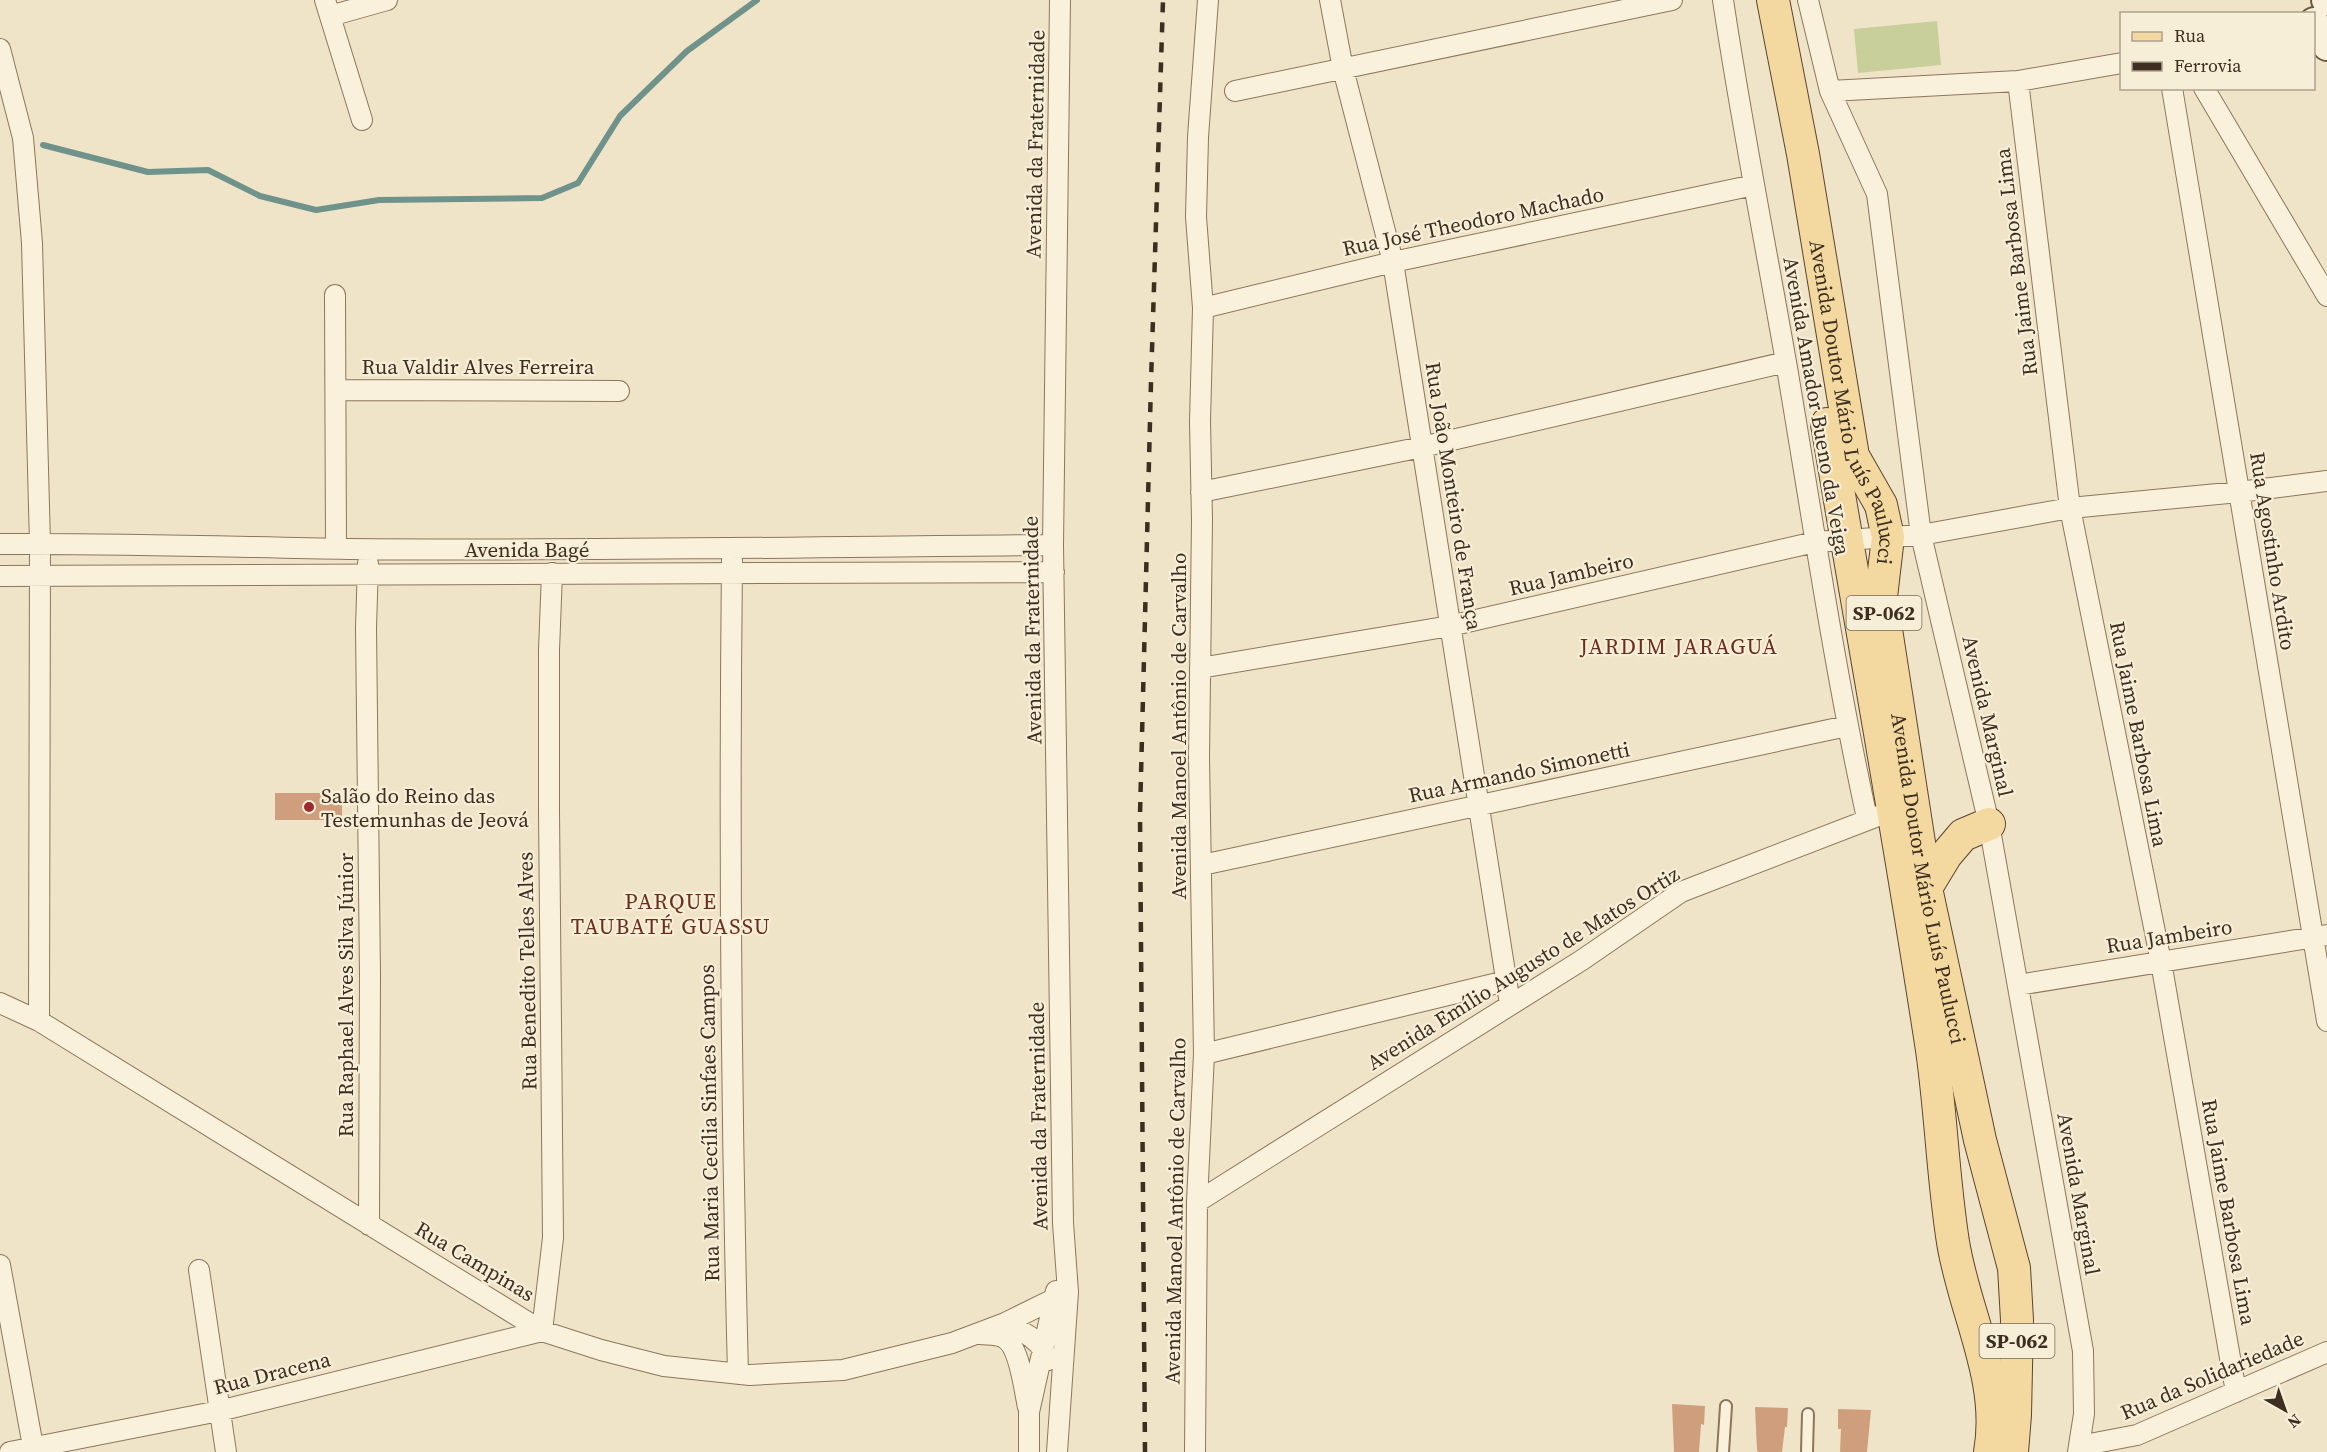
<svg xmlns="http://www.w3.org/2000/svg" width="2327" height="1452" font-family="'Source Serif 4',serif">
  <rect width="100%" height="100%" fill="#f0e4c8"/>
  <path fill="#c9cf9b" d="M1937,21l4,44 -83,8 -4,-44z"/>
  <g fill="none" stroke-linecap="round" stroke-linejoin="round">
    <path stroke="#6f938a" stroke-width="6" d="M43,145l105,27 60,-2 52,26 56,14 63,-10 163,-2 36,-15 42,-67 67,-65 70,-51"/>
  </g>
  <path fill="#cf9f7d" d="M275,793h67v27h-67z
    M1672,1404l33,2 -1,19 -3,-1 -2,28h-25z
    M1755,1407l33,1 -1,19h-2l-3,25h-24l-1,-2z
    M1838,1409l33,1 -4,42h-27l1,-23h-3z"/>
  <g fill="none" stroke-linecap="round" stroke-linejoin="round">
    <defs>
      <path id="service" d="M1723,1452l3,-46
        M1807,1452l1,-38"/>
      <path id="minor" d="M325,0l37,120
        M1330,0l13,69 50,193 117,742
        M1723,0c18,121 42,242 63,362 26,153 48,306 81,456
        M1808,0l22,91 47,103 44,341 68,289 94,527 1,63 -6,38
        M330,16l57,-16
        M0,49l23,89 9,105 8,301 -1,477
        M2018,81l52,427 91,454 75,430
        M2172,88l155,933
        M2204,88l123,208
        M1235,91l437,-91
        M1830,91l188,-10 104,-18
        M335,295l1,253
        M1203,308l190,-46 361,-77
        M337,390l282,1
        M1201,492l221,-45 364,-85
        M0,544c117,-1 233,3 349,5 235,2 470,-2 704,-4
        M732,560c-3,272 -1,542 6,814
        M368,563l-2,65 4,346 -1,251
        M0,576l1054,-4
        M1200,668l250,-42 365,-84 106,-7 149,-27 169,-16 88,-11
        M1202,865l645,-139
        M2018,985l309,-50
        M0,1003l39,18 503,310 59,19 63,16 86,9 93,-5 109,-27 53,-20 63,-31
        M1204,1054l302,-73
        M1197,1202l385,-242 99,-68 197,-76
        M0,1265l34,187
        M199,1270l27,182
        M1005,1323c18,9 36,16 43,37
        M981,1334c7,1 17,0 23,4 16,8 20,52 24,69
        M2079,1446l58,-11 190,-83
        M10,1452l209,-41 323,-80 11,-93 -4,-428v-160l3,-77
        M1029,1452v-40l27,-121
        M1057,1452l11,-160 -5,-69 -10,-678 7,-545
        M1195,1452l2,-250 7,-148 -5,-296 3,-238 -2,-99 3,-113 -7,-91 2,-80 10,-137"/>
      <path id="secondary" d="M2326,0l1,1
        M2314,22l13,24"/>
      <g id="primary">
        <path id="s1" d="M1773,0l30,154 50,302 28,49 7,32 -7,60 45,291 54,252 34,128 3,52 -2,95 -3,37"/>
        <path d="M1827,424c35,208 73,416 105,626 9,63 11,129 21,192 11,70 50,138 37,210"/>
        <path d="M1926,888l20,-33 17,-20 26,-11"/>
      </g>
    </defs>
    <use href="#service" stroke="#8d765c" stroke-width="14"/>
    <use href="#minor" stroke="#8d765c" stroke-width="22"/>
    <use href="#secondary" stroke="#6f573f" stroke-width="32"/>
    <use href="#primary" stroke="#5b4430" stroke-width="34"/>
    <use href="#service" stroke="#faf1dc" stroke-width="10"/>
    <use href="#minor" stroke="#faf1dc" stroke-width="20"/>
    <use href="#secondary" stroke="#faf1dc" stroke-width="28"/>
    <use href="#primary" stroke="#f3d9a0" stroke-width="32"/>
    <path stroke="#3d2e20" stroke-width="4.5" stroke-dasharray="10 10" stroke-linecap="butt" d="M1145,1452l-5,-637 11,-433 12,-382"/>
  </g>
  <circle fill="#9e2a2b" stroke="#f7eed8" stroke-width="2" cx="309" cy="807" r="6"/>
  <g text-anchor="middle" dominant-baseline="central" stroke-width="4.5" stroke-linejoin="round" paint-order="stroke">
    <g fill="#f7eed8" stroke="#756857" stroke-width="1.5">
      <rect x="1846.5" y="596" width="75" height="34" rx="4.5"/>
      <rect x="1979.5" y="1324" width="75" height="34" rx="4.5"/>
    </g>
    <g font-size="20" font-weight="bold" fill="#3d2e20">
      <text x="1884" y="613">SP-062</text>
      <text x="2017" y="1341">SP-062</text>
    </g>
    <g font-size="21" fill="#3d2e20" stroke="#f7eed8">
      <text transform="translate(1035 144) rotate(-89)">Avenida da Fraternidade</text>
      <text transform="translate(1473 221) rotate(-12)">Rua José Theodoro Machado</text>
      <text transform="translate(2016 262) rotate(-97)">Rua Jaime Barbosa Lima</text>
      <text x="478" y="366">Rua Valdir Alves Ferreira</text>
      <text stroke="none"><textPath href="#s1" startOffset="412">Avenida Doutor Mário Luís Paulucci</textPath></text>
      <text transform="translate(1817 406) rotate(80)">Avenida Amador Bueno da Veiga</text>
      <text transform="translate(1454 496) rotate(81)">Rua João Monteiro de França</text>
      <text x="527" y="549">Avenida Bagé</text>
      <text transform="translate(2273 551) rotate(81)">Rua Agostinho Ardito</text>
      <text transform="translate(1571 574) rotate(-13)">Rua Jambeiro</text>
      <text transform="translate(1032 630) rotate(-91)">Avenida da Fraternidade</text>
      <text transform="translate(1988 716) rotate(77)">Avenida Marginal</text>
      <text transform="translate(1178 726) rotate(-90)">Avenida Manoel Antônio de Carvalho</text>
      <text transform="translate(2139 734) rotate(79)">Rua Jaime Barbosa Lima</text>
      <text transform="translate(1519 772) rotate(-12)">Rua Armando Simonetti</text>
      <text stroke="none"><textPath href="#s1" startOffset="898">Avenida Doutor Mário Luís Paulucci</textPath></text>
      <text transform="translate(2169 936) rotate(-9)">Rua Jambeiro</text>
      <text transform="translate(1523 968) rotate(-32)">Avenida Emílio Augusto de Matos Ortiz</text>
      <text transform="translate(527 971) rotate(-91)">Rua Benedito Telles Alves</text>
      <text transform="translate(345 995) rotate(-90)">Rua Raphael Alves Silva Júnior</text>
      <text transform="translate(1038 1116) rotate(-91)">Avenida da Fraternidade</text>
      <text transform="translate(709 1123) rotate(-91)">Rua Maria Cecília Sinfaes Campos</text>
      <text transform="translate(2079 1194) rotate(80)">Avenida Marginal</text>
      <text transform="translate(1175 1211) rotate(-89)">Avenida Manoel Antônio de Carvalho</text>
      <text transform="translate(2229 1212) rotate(80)">Rua Jaime Barbosa Lima</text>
      <text transform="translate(475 1261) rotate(31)">Rua Campinas</text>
      <text transform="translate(272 1373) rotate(-14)">Rua Dracena</text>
      <text transform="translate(2212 1375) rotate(-23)">Rua da Solidariedade</text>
    </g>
    <g font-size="21" fill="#3d2e20" stroke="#f7eed8" text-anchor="start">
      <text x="321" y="795">Salão do Reino das<tspan x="321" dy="24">Testemunhas de Jeová</tspan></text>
    </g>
    <g font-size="22" letter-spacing="1.5" fill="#6b2e1e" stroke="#f7eed8">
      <text x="1679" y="646">JARDIM JARAGUÁ</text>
      <text x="671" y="901">PARQUE<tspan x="671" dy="25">TAUBATÉ GUASSU</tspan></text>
    </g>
  </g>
  <rect x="2120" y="12" width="195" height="78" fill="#f7eed8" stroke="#ada18e" stroke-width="1.5"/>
  <rect x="2132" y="32" width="30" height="9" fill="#f3d9a0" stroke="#ada18e" stroke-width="1.5"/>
  <text x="2174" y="42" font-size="18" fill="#3d2e20">Rua</text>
  <rect x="2132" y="62" width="30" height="9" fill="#3d2e20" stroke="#ada18e" stroke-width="1.5"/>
  <text x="2174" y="72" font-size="18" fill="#3d2e20">Ferrovia</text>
  <g transform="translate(2285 1410) rotate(140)" stroke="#f7eed8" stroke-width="4.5" paint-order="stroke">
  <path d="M0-4.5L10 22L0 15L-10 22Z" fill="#3d2e20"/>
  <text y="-9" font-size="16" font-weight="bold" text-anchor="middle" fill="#3d2e20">N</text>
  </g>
</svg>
